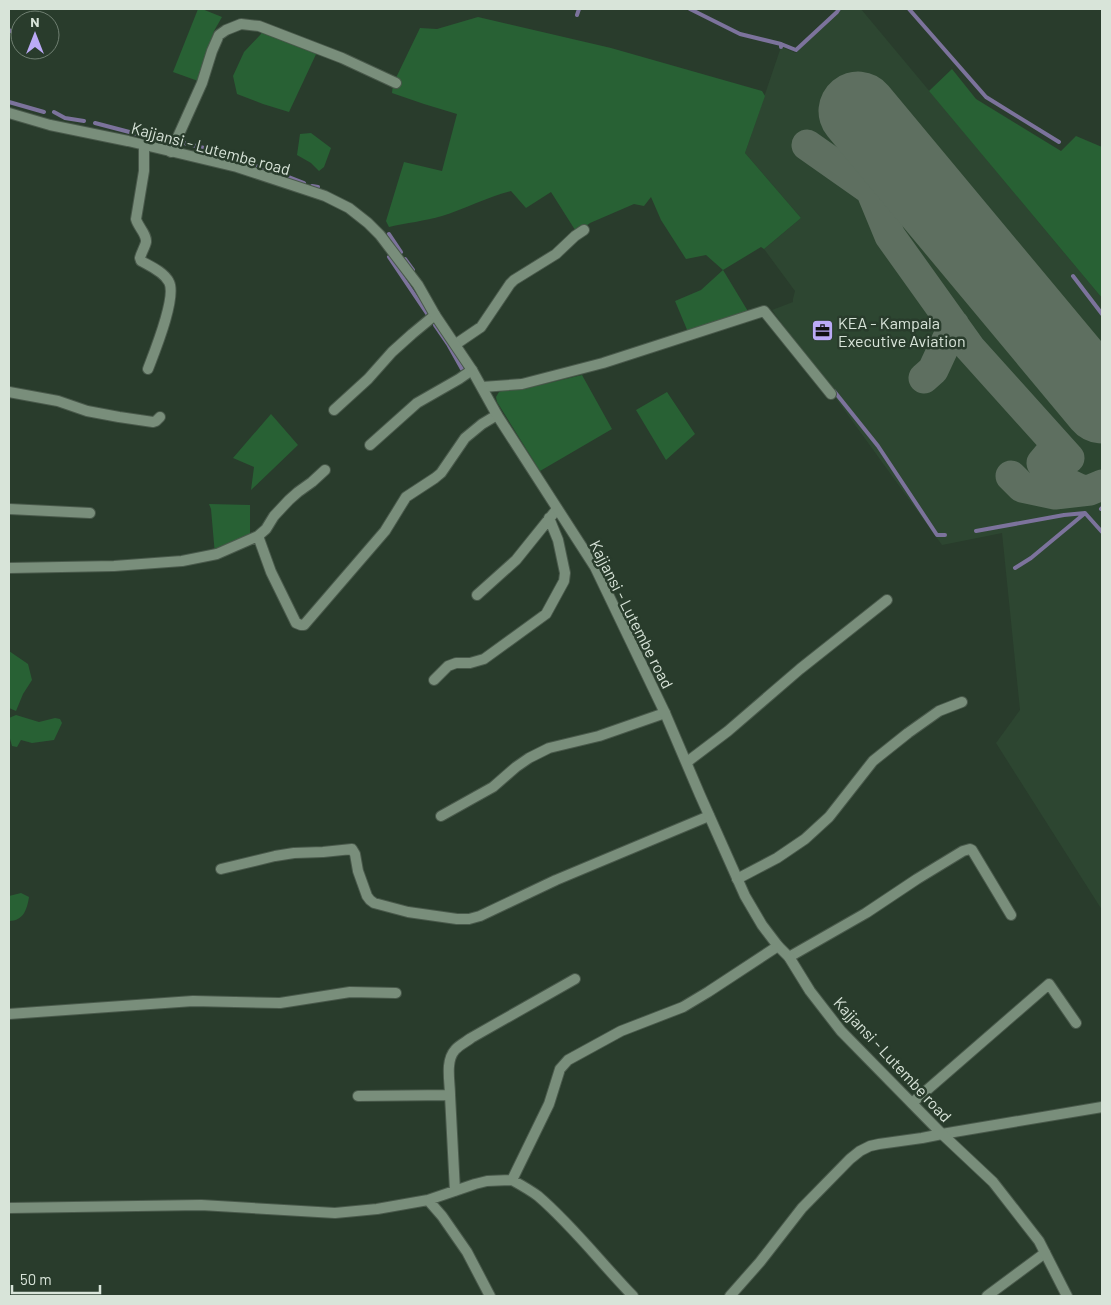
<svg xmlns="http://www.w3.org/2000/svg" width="1111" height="1305" font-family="Barlow,sans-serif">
  <rect width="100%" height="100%" fill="#293c2c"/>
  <path fill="#2d4631" d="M840,9h21l241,289v612l-106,-167 24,-33 -18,-177 -60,12 -170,-235 21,-8v-3l2,-8 -31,-42 37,-31 -56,-65 36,-106 15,6z"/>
  <path fill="#286134" d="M198,9h4l20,8 -8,14 -16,50 -25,-9z
    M478,17l133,31 151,43 3,5 -20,57 56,65 -37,31 -3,-2 -38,23 26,43 -61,19 -13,-31 26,-11 22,-20 -17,-15 -20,4 -25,-39 -10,-23 -7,9 -10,-2 -44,19 -13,10 -26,-41 -25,16 -15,-17c-24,6 -46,18 -69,25 -17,5 -36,7 -53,11l-3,-6 18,-59 38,9 15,-57 -33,-10 -32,-11 1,-9 27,-56 17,1z
    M262,31l56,19 -29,62 -26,-8 -26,-10 -4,-18 11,-24 17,-18z
    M952,69l24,30 85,52 15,-15 26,11v151l-173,-207z
    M311,133l20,15 -7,19 -5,4 -8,-8 -14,-8 3,-21z
    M582,375l30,54 -72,42 -43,-69 -1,-5 3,-5 6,-2h15z
    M667,392l28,42 -29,26 -30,-50z
    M271,414l27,31 -47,45 3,-23 -21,-9z
    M209,504l41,1v33l-35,17 -4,-46z
    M9,651l19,13 4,16 -9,14 -7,17 -7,-3z
    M16,715l23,7 16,-4 5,1 2,4 -8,17 -22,3 -11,-3 -4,7 -5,-1 -3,-11v-17z
    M21,893l8,4c-2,13 -6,24 -20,24v-25z"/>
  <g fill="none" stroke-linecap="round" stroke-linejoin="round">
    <path stroke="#7c739c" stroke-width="4" d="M690,9l50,25 41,10
      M909,9l77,88 73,45
      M577,15l2,-6
      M9,30l9,5
      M781,47v-3l15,6 41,-38 2,-3
      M9,102l35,10
      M54,112l11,6 19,3
      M95,123l65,17 10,-1
      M184,143l24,6 11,6 57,17 28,11
      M312,186l6,1
      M389,234l12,18
      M389,257l41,61
      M405,259l8,11
      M1073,276l29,38
      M435,325l13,19 14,25
      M834,391l44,55 59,89h8
      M1101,509l1,-1
      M1085,513l17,19
      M976,531l88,-16 21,-2
      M1015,568l16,-10 53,-44"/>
    <path stroke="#5e6f60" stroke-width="31" d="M807,145l64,45
      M903,166l-32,24 19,46 80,112 99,110
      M924,378l9,-8 21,-45
      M1057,445l-15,18 18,17 23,11
      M1011,476l11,11 33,7 35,-4 12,-5"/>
    <path stroke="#5e6f60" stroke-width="79" d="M858,111l244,293"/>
    <defs>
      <path id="minor" d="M144,145v26l-8,48c2,8 11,15 10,23 -1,5 -5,11 -6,16l1,3c9,5 23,11 28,21 8,15 -15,71 -21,87
        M171,152l31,-69 10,-32 7,-16 7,-5 15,-6 18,2 83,32 54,25
        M456,344l25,-17 29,-43 4,-4 42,-26 19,-18 9,-6
        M482,387l40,-3 81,-21 161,-52 67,83
        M9,392l49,9 29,10 32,6 34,5 3,-1 4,-4
        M334,410l34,-31 24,-27 20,-18 23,-19
        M370,445l47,-42 42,-24 13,-9
        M9,509l81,4
        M258,536l8,-7 8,-13 15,-16 9,-8 14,-10 13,-12
        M9,568l105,-2 68,-5 35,-7 41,-18 13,36 25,51 5,2h3l81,-94 21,-34 29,-19 6,-5 24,-35 17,-14 15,-9
        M477,595l39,-35 41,-51
        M434,680l14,-14 8,-3h14l14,-4 62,-45 18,-33 1,-8 -7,-33 -9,-22
        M687,762l41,-31 72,-62 87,-69
        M441,816l52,-29 23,-20 13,-9 20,-10 50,-12 66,-23
        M221,869l54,-13 19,-3 29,-1 29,-3 3,5 3,17 9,25 3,4 4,3 34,9 49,7h12l11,-3 76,-36 153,-64
        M737,879l40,-21 28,-19 24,-22 44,-56 35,-28 31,-22 23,-9
        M789,957l77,-44 51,-34 46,-28 7,-2 2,1 39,65
        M9,1014l184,-13 87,2 70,-11 46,1
        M450,1095c0,-13 -5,-34 5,-45 4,-5 11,-8 16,-12l104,-59
        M358,1096l92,-1 5,96
        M912,1103l137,-119 27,39
        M512,1180c9,5 18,10 26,16 35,30 63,67 95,100
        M428,1200l14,16 25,36 23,44
        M9,1208l192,-3 134,8 42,-4 51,-9 47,-16 12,-3 25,-1 37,-76 11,-35 8,-9 53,-29 62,-24 25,-15 70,-46
        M730,1296l30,-34 42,-54 48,-49 10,-8 10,-5 9,-2 43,-6 20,-4 160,-27
        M987,1296l58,-43"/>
      <path id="tertiary" d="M9,113l41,12 78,16 109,26 70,23 18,6 24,12 19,15 12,12 38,50 17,30 37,55 25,45 98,152 70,146 35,82 45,101 17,29 16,21 11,11 21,34 31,40 101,103 51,48 46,59 28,55"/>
    </defs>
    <use href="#minor" stroke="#49594b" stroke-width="12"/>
    <use href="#tertiary" stroke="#49594b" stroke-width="12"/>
    <use href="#minor" stroke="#798e7b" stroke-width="10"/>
    <use href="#tertiary" stroke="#798e7b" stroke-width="10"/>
  </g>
  <defs>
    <symbol id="office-square" viewBox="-11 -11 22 22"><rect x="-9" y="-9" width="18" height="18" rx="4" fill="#bbaaf6" stroke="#293c2c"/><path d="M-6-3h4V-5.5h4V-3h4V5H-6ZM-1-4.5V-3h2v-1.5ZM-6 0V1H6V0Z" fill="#111"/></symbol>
  </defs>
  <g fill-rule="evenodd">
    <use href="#office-square" x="810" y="318" width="25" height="25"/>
  </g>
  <g text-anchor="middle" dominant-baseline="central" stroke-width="5" stroke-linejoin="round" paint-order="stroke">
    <g font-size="16" fill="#d8e4d9" stroke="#293c2c">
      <text transform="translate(211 148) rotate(15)">Kajjansi - Lutembe road</text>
      <text transform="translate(632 614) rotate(63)">Kajjansi - Lutembe road</text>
      <text transform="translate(893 1059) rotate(47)">Kajjansi - Lutembe road</text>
    </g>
    <g font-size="16" fill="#d8e4d9" stroke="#293c2c" text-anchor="start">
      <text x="838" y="322">KEA - Kampala<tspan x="838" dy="18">Executive Aviation</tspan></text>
    </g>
  </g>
  <rect width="1111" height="1305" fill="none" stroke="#d8e4d9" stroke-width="20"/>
  <g transform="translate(35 35)"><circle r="24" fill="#293c2c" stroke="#6f7f71"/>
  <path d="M0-4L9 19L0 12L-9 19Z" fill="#bbaaf6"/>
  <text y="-8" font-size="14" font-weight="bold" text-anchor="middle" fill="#d8e4d9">N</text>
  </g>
  <path d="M12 1285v8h88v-8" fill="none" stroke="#d8e4d9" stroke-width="2.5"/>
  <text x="20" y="1285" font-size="15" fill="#d8e4d9" stroke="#293c2c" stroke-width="4" paint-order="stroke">50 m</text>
</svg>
